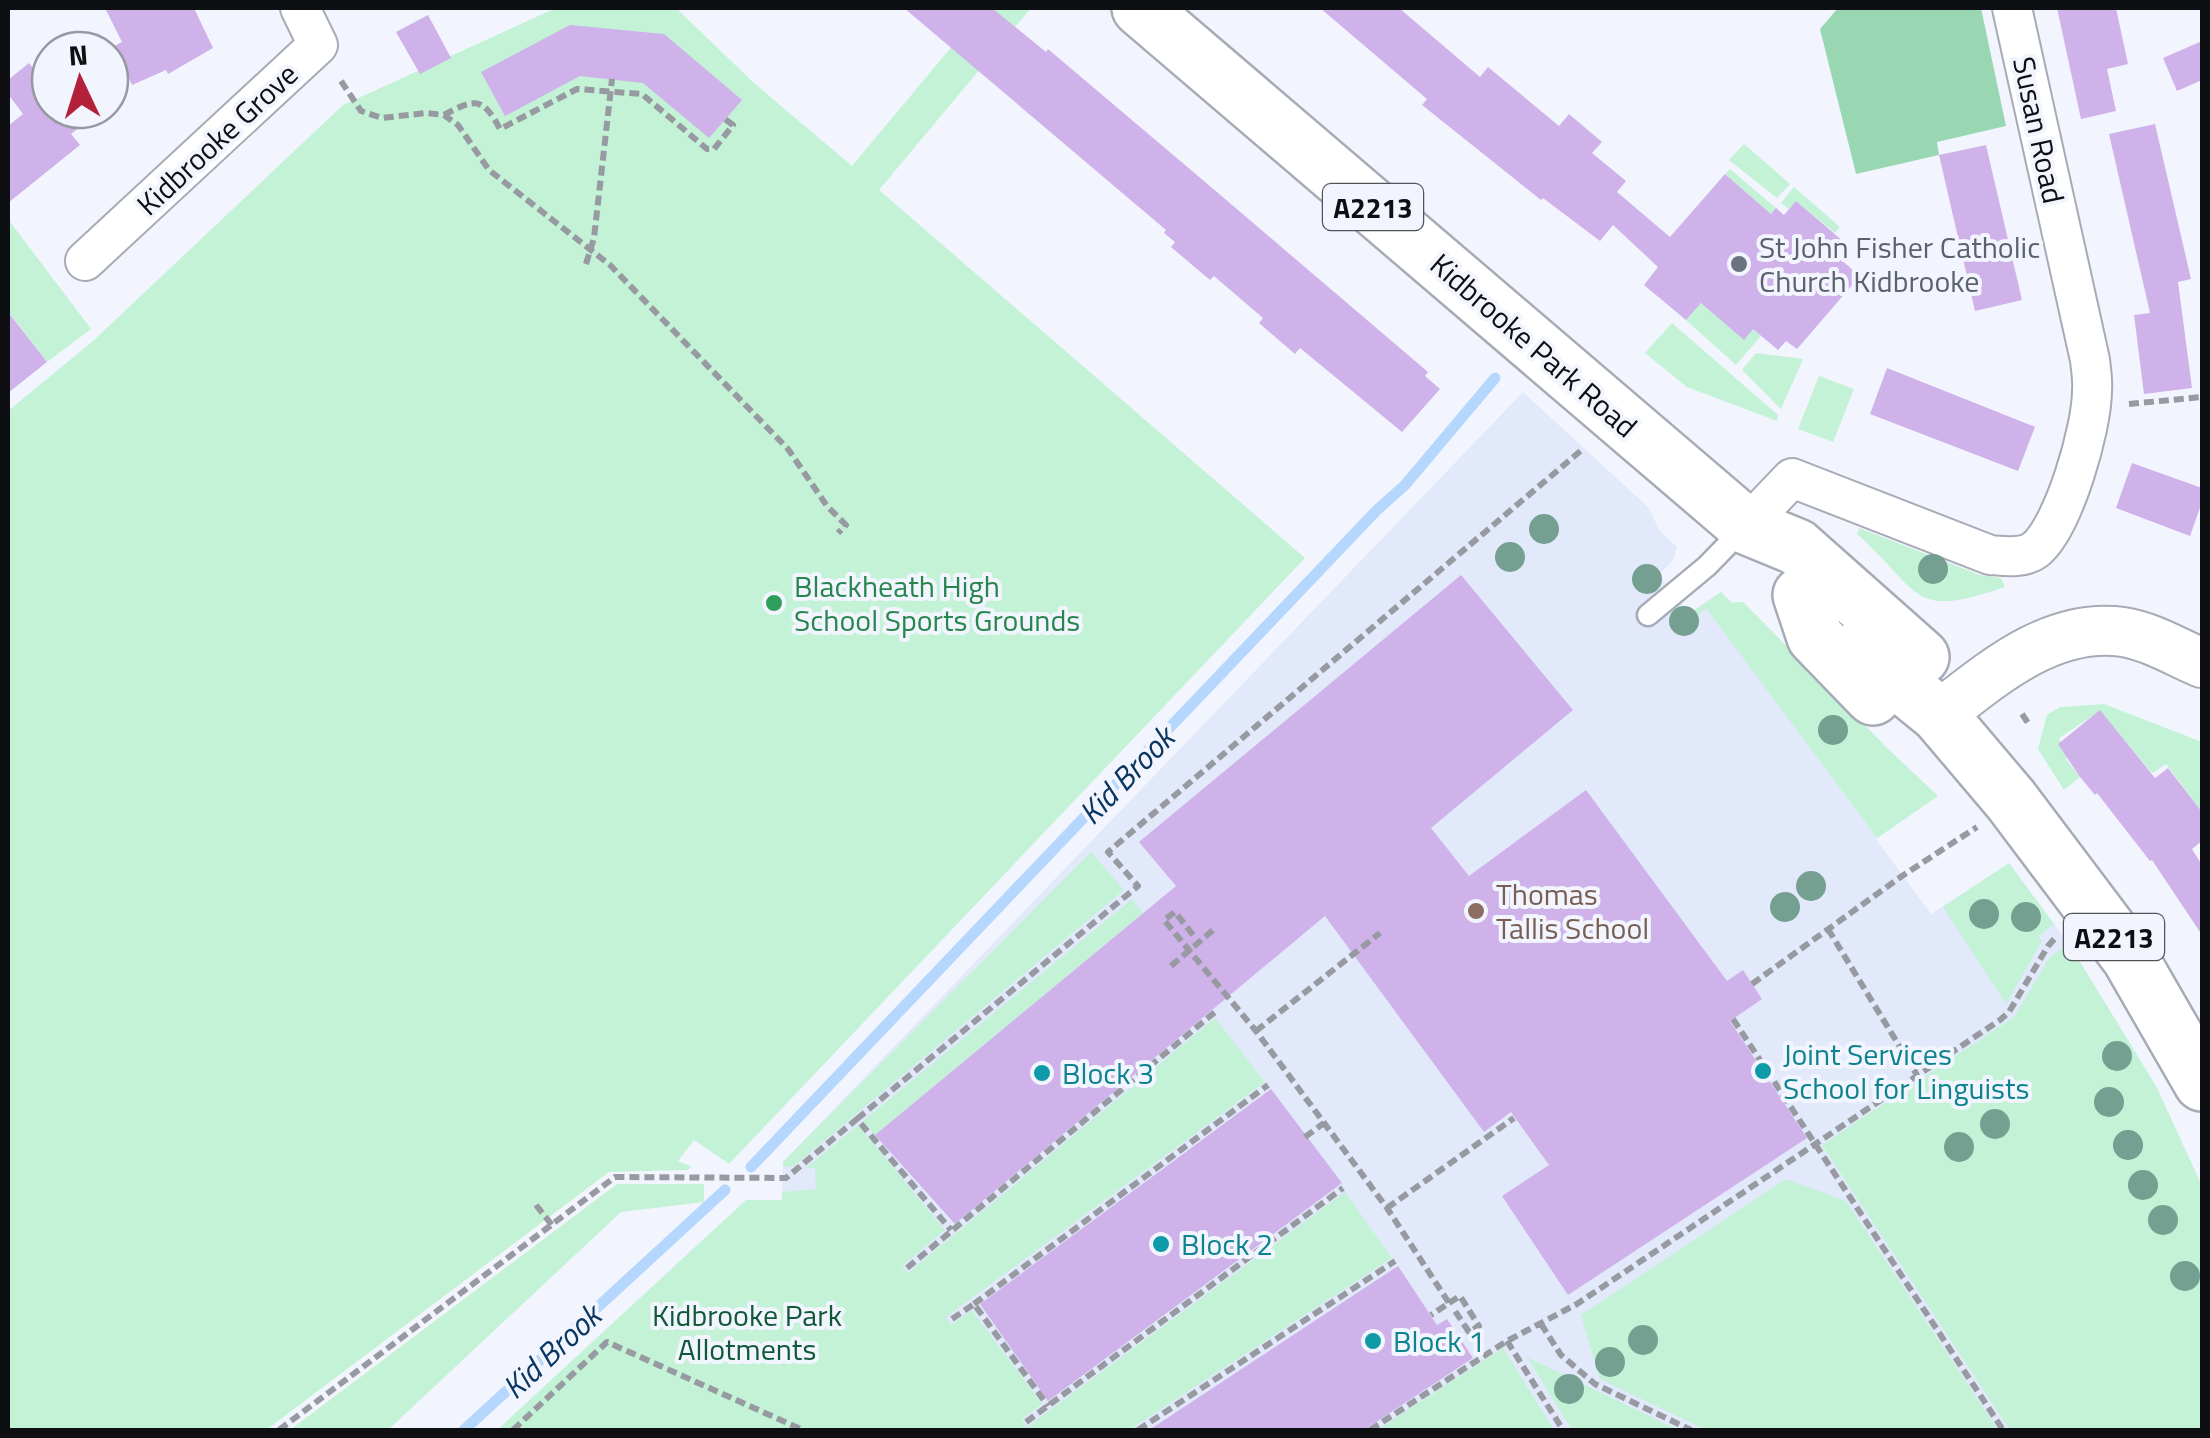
<svg xmlns="http://www.w3.org/2000/svg" width="2210" height="1438" font-family="'Titillium Web',sans-serif">
  <rect width="100%" height="100%" fill="#f2f5fe"/>
  <path fill="#e2e9fb" d="M1523,392l125,115 12,24 17,16 -4,13 -14,15 30,38 32,-21 11,11 11,-1 145,147 50,47 -62,43 55,75 78,-51 60,81 87,142 46,100v244h-1266l-154,-230 1,-38z"/>
  <path fill="#c3f2d6" d="M556,8h120l77,74 99,84 132,-158h47l-152,182 426,368 -576,606 -35,-24 -16,21 14,6 -5,3 -78,2 -343,258h-258v-1019l85,-70 250,-236z
    M1744,144l46,40 -13,14 -48,-38z
    M1730,169l46,39 -5,6 -46,-40z
    M1794,187l46,40 -5,6 -39,-32 -7,8 -8,-6z
    M8,219l83,110 -44,33 -39,-51z
    M1701,303l43,36 9,-10 8,7 -25,29 -50,-45z
    M1672,323l106,92 -1,6 -90,-34 -42,-34z
    M1756,353l47,6 -22,50 -39,-39z
    M1819,376l35,13 -21,53 -35,-13z
    M1859,528l121,47 21,3 4,9c-96,33 -82,6 -148,-53z
    M1721,592l11,11 11,-1 145,147 50,47 -61,42 -171,-230 -23,18 -4,-5z
    M2104,704l98,38v70l-36,-48 -13,9 -3,-2 -50,-60 -41,27 10,18 -3,3 14,18 -16,13 -26,-41 9,-34 13,-8z
    M1091,852l33,38 -330,276 -11,1v-5z
    M2009,863l45,61 -16,12 4,5 -36,63 -63,-97z
    M1132,899l11,14 -268,222 -12,-14z
    M2069,944l87,142 46,100v244h-192l-188,-285 192,-128 36,-60z
    M1215,1018l50,64 -319,235 5,8 21,-15 70,94 -20,15 5,8 318,-235 47,66 -263,172h-632l249,-230h36v-8l34,-3 -1,-21h-9l52,-43 87,105 -43,36 6,7z
    M1786,1179l60,22 152,229h-292l-106,-51 -19,-64z
    M617,1184h87v18l-83,10 -233,218h-98z
    M1503,1348l51,82h-177z
    M1527,1357l151,73h-106z"/>
  <path fill="#99d7b3" d="M1838,8h143l25,118 -69,16 2,13 -83,19 -36,-145z"/>
  <g fill="none" stroke-linecap="round" stroke-linejoin="round">
    <path stroke="#b5d7fe" stroke-width="11" d="M751,1167l626,-657 28,-25 90,-107
      M464,1430l261,-240"/>
  </g>
  <path fill="#cfb2e9" d="M105,8h89l19,40 -45,26 -2,-4 -34,15 -18,-39 8,-4z
    M904,8h88l54,44 2,-3 163,138 217,185 -3,4 15,13 -38,43 -102,-84 -5,6 -36,-31 4,-5 -49,-42 -4,4 -39,-33 4,-5 -11,-9 2,-3z
    M1320,8h79l81,69 8,-10 71,59 10,-12 33,28 -10,11 34,28 -9,11 53,45 55,-63 46,40 5,-6 8,7 12,-14 47,40 -10,12 27,23 -63,73 -11,-8 -8,9 -25,-21 -9,11 -43,-37 -15,17 -42,-35 14,-18 -45,-42 -13,16 -57,-43 -2,2 -119,-95 5,-6z
    M2057,8h59l12,56 -21,5 9,42 -35,8z
    M428,15l23,43 -31,16 -24,-42z
    M570,25l94,9 78,66 -33,38 -66,-55 -63,-7 -75,40 -24,-44z
    M2202,41v39l-25,11 -14,-33z
    M29,63l21,27v20h16l14,17 -9,7 9,11 -72,58v-77l15,-12 -15,-20v-14z
    M2155,124l36,155 -13,3 14,106 -48,6 -10,-79 16,-2 -41,-179z
    M1986,145l36,155 -47,11 -36,-156z
    M8,312l39,50 -39,31z
    M1887,368l148,59 -17,44 -148,-57z
    M2132,463l70,25v14l-12,34 -74,-28z
    M1461,575l112,135 -142,118 38,48 117,-86 141,191 16,-11 19,29 -32,22 77,117 -239,157 -66,-99 47,-31 -38,-53 -27,20 -159,-216 -370,308 -80,-89 301,-249 -37,-44z
    M2100,710l55,68 13,-10 34,44v29l-10,8 10,16v70l-50,-75 -2,1 -53,-68 -2,2 -15,-18 -22,-33z
    M1271,1089l71,94 -294,218 -68,-97z
    M1398,1266l39,59 10,-6 26,39 -109,72h-215z"/>
  <g fill="none" stroke-linecap="round" stroke-linejoin="round">
    <defs>
      <path id="service" d="M1648,615l59,-49 38,-39"/>
      <path id="minor" d="M85,261l233,-216 -18,-37
        M1746,526l46,-48 198,77c14,1 33,4 45,-5 29,-23 57,-123 57,-159 1,-11 -1,-21 -2,-31l-78,-352"/>
      <path id="tertiary" d="M1939,715c53,-41 112,-93 184,-83 27,4 55,21 79,31"/>
      <path id="primary" d="M1140,8l606,518 51,21 124,110
        M1801,595l14,42 58,60
        M1858,649l81,66 72,85 119,158 72,125"/>
    </defs>
    <use href="#service" stroke="#a7abb5" stroke-width="25"/>
    <use href="#minor" stroke="#a7abb5" stroke-width="42"/>
    <use href="#tertiary" stroke="#a7abb5" stroke-width="52"/>
    <use href="#primary" stroke="#a7abb5" stroke-width="60"/>
    <path stroke="#989aa1" stroke-width="6" stroke-dasharray="10 5" stroke-linecap="butt" d="M341,81l20,30 21,7 44,-5 18,2 14,10 31,45 121,95 178,184 39,57 19,19 -8,8
      M444,115c31,-17 39,-18 56,14l77,-40 65,5 65,55h7l19,-24 -8,-6
      M586,264l8,-26 18,-159
      M2129,404l73,-7
      M2022,714l6,9
      M1828,929l89,146
      M1193,935l-18,-23 -11,8 92,111 131,177 62,95 -18,12
      M1171,966l42,-36
      M1752,984l150,-108 75,-49
      M1733,1019l270,411
      M1256,1031l124,-98
      M857,1119l281,-233 -30,-34 476,-404
      M1305,1137l19,-14
      M536,1205l16,20
      M1387,1208l127,-90
      M907,1268l308,-256
      M1449,1303l11,-7 19,30 -10,6 -14,-21
      M974,1304l294,-219
      M952,1319l22,-15 74,102
      M1541,1324l20,31 34,29 96,46
      M1507,1341l56,89
      M1026,1422l317,-234
      M279,1430l336,-253 171,1 71,-59 94,111
      M513,1430l94,-88 196,88
      M1138,1430l257,-169
      M1370,1430l137,-89 70,-37 423,-284 9,-8 39,-66 9,-10"/>
    <use href="#service" stroke="#fff" stroke-width="20"/>
    <use href="#minor" stroke="#fff" stroke-width="38"/>
    <use href="#tertiary" stroke="#fff" stroke-width="48"/>
    <use href="#primary" stroke="#fff" stroke-width="55"/>
  </g>
  <g fill="#759f91">
    <circle cx="1544" cy="529" r="15"/>
    <circle cx="1510" cy="557" r="15"/>
    <circle cx="1933" cy="569" r="15"/>
    <circle cx="1647" cy="579" r="15"/>
    <circle cx="1684" cy="621" r="15"/>
    <circle cx="1833" cy="730" r="15"/>
    <circle cx="1811" cy="886" r="15"/>
    <circle cx="1785" cy="907" r="15"/>
    <circle cx="1984" cy="914" r="15"/>
    <circle cx="2026" cy="917" r="15"/>
    <circle cx="2117" cy="1056" r="15"/>
    <circle cx="2109" cy="1102" r="15"/>
    <circle cx="1995" cy="1124" r="15"/>
    <circle cx="2128" cy="1145" r="15"/>
    <circle cx="1959" cy="1147" r="15"/>
    <circle cx="2143" cy="1185" r="15"/>
    <circle cx="2163" cy="1220" r="15"/>
    <circle cx="2185" cy="1276" r="15"/>
    <circle cx="1643" cy="1340" r="15"/>
    <circle cx="1610" cy="1362" r="15"/>
    <circle cx="1569" cy="1389" r="15"/>
  </g>
  <circle fill="#6b7280" stroke="#f2f5fe" stroke-width="4" cx="1739" cy="264" r="10"/>
  <circle fill="#2e9e5b" stroke="#f2f5fe" stroke-width="4" cx="774" cy="603" r="10"/>
  <circle fill="#8d6e63" stroke="#f2f5fe" stroke-width="4" cx="1476" cy="911" r="10"/>
  <g fill="#0f9aa8" stroke="#f2f5fe" stroke-width="4">
    <circle cx="1763" cy="1071" r="10"/>
    <circle cx="1042" cy="1073" r="10"/>
    <circle cx="1161" cy="1244" r="10"/>
    <circle cx="1373" cy="1341" r="10"/>
  </g>
  <g text-anchor="middle" dominant-baseline="central" stroke-width="8" stroke-linejoin="round" paint-order="stroke">
    <g fill="#f2f5fe" stroke="#52545a" stroke-width="2.5">
      <rect x="1323" y="184" width="100" height="46" rx="8"/>
      <rect x="2064" y="914" width="100" height="46" rx="8"/>
    </g>
    <g font-size="28" font-weight="bold" fill="#0e0f13">
      <text x="1373" y="207">A2213</text>
      <text x="2114" y="937">A2213</text>
    </g>
    <g font-size="30" fill="#0e0f13" stroke="#f2f5fe">
      <text transform="translate(2039 130) rotate(78)">Susan Road</text>
      <text transform="translate(217 139) rotate(-43)">Kidbrooke Grove</text>
      <text transform="translate(1534 345) rotate(41)">Kidbrooke Park Road</text>
    </g>
    <g font-size="30" fill="#5b616d" stroke="#f2f5fe" text-anchor="start">
      <text x="1759" y="247">St John Fisher Catholic<tspan x="1759" dy="34">Church Kidbrooke</tspan></text>
    </g>
    <g font-size="30" fill="#27864d" stroke="#f2f5fe" text-anchor="start">
      <text x="794" y="586">Blackheath High<tspan x="794" dy="34">School Sports Grounds</tspan></text>
    </g>
    <g font-size="30" fill="#785e54" stroke="#f2f5fe" text-anchor="start">
      <text x="1496" y="894">Thomas<tspan x="1496" dy="34">Tallis School</tspan></text>
    </g>
    <g font-size="30" fill="#0d838f" stroke="#f2f5fe" text-anchor="start">
      <text x="1783" y="1054">Joint Services<tspan x="1783" dy="34">School for Linguists</tspan></text>
      <text x="1062" y="1073">Block 3</text>
      <text x="1181" y="1244">Block 2</text>
      <text x="1393" y="1341">Block 1</text>
    </g>
    <g font-size="30" fill="#0f5938" stroke="#f2f5fe">
      <text x="747" y="1315">Kidbrooke Park<tspan x="747" dy="34">Allotments</tspan></text>
    </g>
    <g font-size="32" font-style="italic" fill="#0a3761" stroke="#f2f5fe">
      <text transform="translate(1126 775) rotate(-46)">Kid Brook</text>
      <text transform="translate(551 1351) rotate(-43)">Kid Brook</text>
    </g>
  </g>
  <rect width="2210" height="1438" fill="none" stroke="#0e0f13" stroke-width="20"/>
  <g transform="translate(80 80) rotate(356)"><circle r="48" fill="#f2f5fe" stroke="#9799a0" stroke-width="2.5"/>
  <path d="M0-8L18 38L0 25L-18 38Z" fill="#b3203a"/>
  <text y="-15" font-size="28" font-weight="bold" text-anchor="middle" fill="#0e0f13">N</text>
  </g>
</svg>
